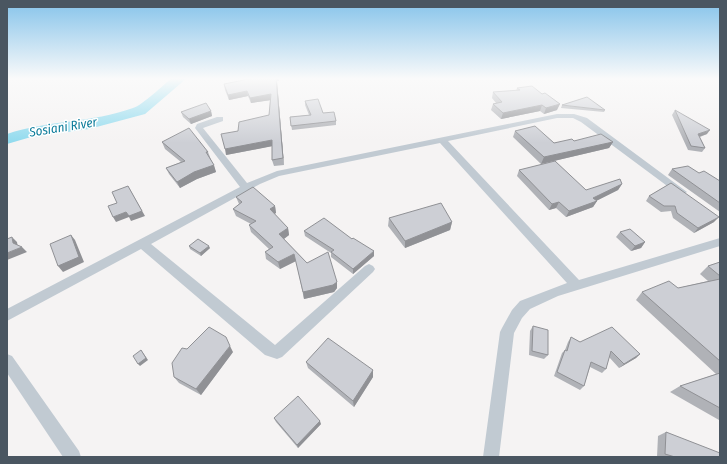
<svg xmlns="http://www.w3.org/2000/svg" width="727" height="464" font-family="'Fira Sans Condensed',sans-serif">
  <rect width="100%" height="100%" fill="#f5f3f3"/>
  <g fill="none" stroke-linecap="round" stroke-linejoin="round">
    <path fill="#90daee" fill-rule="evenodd" d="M172,78h15l-42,36 -56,15 -58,8 -24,7v-10c41,-14 85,-11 126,-26 10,-3 30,-23 39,-30z"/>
    <path fill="#c1cad2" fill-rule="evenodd" d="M557,114h17l13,4 100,74 -5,3 -4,-1 -97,-72 -8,-4h-16l-109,23 131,139 141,-42v8l-162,50 -28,13 -8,9 -8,15 -15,124h-16l17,-125 2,-4 10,-18 8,-9 47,-18 -127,-140 -161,33 -19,8 -109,60 124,101 90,-79 4,-2 4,2 2,3 -2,3 -91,85 -5,2 -12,-4 -124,-106 -134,72v-12l233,-122 -45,-59 2,-4 20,-7h6v4l-20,7 44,55 30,-12z
      M7,354l5,2 67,95 2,6h-18l-56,-84z"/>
  </g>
  <path fill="#b0b2b7" d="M251,78h28v3h-2l7,84 -10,1 -2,-6v-14l-46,9 12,-24 31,-16 1,-15 -19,3 -3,-7 -19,4 -4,-10 -1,-6 28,-5z
    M517,88l40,22 -13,4 -4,-3 -39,8 -10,-9 2,-6 3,-1 -4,-5 1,-6 23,-1z
    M305,101l18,12 13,8v4l-44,5 -2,-13 19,-2 -4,-10z
    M562,105l43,5 -1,2 -43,-4z
    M675,110l32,24 -7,3 5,11 -3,4 -14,-2 -16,-35z
    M211,111l1,5 -21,8 -8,-7 -2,-5z
    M515,131l39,12 20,-2 39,1 -4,6 -68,16 -28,-27z
    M162,142l46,10 8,20 -19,7 -17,9 -11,-14 -3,-6 15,-6 -16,-13z
    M672,169l27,4 21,8v31l-52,-37z
    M519,170l67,20 36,-6 -4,6 -22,11h1l-4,6 -27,10 -10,-9 -7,2 -32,-34z
    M671,183l43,39 -20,11 -21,-15 -2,-7 -10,1 -15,-11 3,-5z
    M236,197l39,9 1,7 -2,1 14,14 1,7 -5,4 23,24 30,19v6l-3,4 -30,7 -8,-38 -16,8 -14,-10 -1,-7 4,-3 -18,-17 -2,-7 2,-1 -15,-8 -3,-7 6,-5z
    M389,218l63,4 -2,8 -45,18 -17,-22z
    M304,231l48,8 22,17 -21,18 -22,-17v-4l-26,-17z
    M620,232l25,10 -4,6 -10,3 -15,-14z
    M189,246l21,2 -9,8 -11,-7z
    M720,262v157l-1,1 -49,-28 10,-6 36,-12 -80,-74 6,-8 36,-4 30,-7 -8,-7 8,-8z
    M533,326l15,29 -4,4 -15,-4 1,-24z
    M571,337l9,5 60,12 -4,4 -17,10 -10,-11 -3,12 -4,4 -12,-6 -6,19 -4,4 -26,-14 8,-23 3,-3 3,-8z
    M233,352l-32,43 -22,-12 -5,-6z
    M306,362l67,8v7l-19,30 -46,-39z
    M274,418l47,6 -23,24 -22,-26z
    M666,432l54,25h-63l1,-21z"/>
  <path fill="#909195" d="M276,78h3v3h-2l7,84 -1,-7z
    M247,91l1,5 -19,4 -1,-5z
    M271,94l1,6 -21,3 -1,-5z
    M560,104l-3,6 -13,4 2,-6z
    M542,105l-2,6 -39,8 2,-6z
    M211,111l1,5 -21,8 -2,-5z
    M710,130l-3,4 -12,4 3,-4z
    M272,140l1,6 -47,9 -1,-6z
    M613,142l-4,6 -68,16 3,-7z
    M214,165l2,7 -19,7 -17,9 -3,-6 17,-10z
    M622,184l-4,6 -28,14 7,-3 -4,6 -27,10 3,-6 24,-13z
    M128,186l17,30 -14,5 -2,-4 -13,5 -3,-5 13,-5z
    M559,202l-3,6 -7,2 3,-6z
    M275,206l1,7 -5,3 -1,-7z
    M719,217l-5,5 -20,11 4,-5z
    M452,222l-2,8 -45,18v-7z
    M288,228l1,7 -8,6 -2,-7z
    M71,235l4,5 9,22 -21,10 -5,-6z
    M12,237l5,5 1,6 -5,-5z
    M645,242l-4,6 -10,3 4,-5z
    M209,246l1,2 -9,8 -1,-3z
    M22,247l5,5 -20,8v-7z
    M374,251v5l-21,18v-5z
    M294,254l2,7 -16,8 -2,-7z
    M337,282v6l-3,4 -30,7 -1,-7z
    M230,346l3,6 -32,43 -5,-6z
    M141,350l7,10 -8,6 -2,-2z
    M640,354l-4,4 -17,10 5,-4z
    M373,370v7l-19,30 -1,-6z
    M320,421l1,3 -23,24 -1,-3z"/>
  <path fill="#cdcfd5" stroke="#909195" d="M254,78h22l7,80 -11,2v-20l-47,9 -4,-15 17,-3 1,-9 30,-7 2,-21 -21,4 -3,-7 -19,4 -4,-11z
    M532,86l10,8 3,-1 15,11 -14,4 -4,-3 -39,8 -10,-9 9,-2 -9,-10 27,-2 -3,-2z
    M587,97l18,13 -43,-5z
    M318,99l5,14 11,-1 2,9 -45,5 -1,-9 21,-2 -6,-14z
    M206,103l5,8 -22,8 -8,-7z
    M675,110l35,20 -12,4 7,14 -14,-2z
    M535,126l19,17 18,-4 2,2 27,-7 12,8 -69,15 -29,-26z
    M189,128l19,24h-2l8,13 -20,7 -17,10 -11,-14 19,-7 -23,-19z
    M555,161l31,29 34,-11 2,5 -29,14 4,3 -28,10 -10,-9 -7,2 -33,-34z
    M688,166l11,7 5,-2 16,10v22l-48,-34z
    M671,183l48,34 -21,11 -21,-15 -2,-7h-11l-15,-10z
    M128,186l14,25 -13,5 -3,-4 -13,5 -5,-11 9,-3 -5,-11z
    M253,187l22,19 -5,3 18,19 -9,6 28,29 21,-11 9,30 -4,3 -30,7 -9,-38 -16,8 -13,-10 8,-5 -24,-22 7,-4 -23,-12 9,-7 -6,-5z
    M441,203l11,19 -47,19 -16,-23z
    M324,218l28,21 1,-1 21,13 -21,18 -22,-17 3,-2 -30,-19z
    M630,229l15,13 -10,4 -15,-14z
    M71,235l8,22 -21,9 -8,-22z
    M12,237l1,6 9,4 -15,6v-14z
    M198,239l11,7 -9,7 -11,-7z
    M720,262v14l-12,-10z
    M720,279v82l-78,-69 27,-11 9,7z
    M533,326l15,4v25l-16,-4z
    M209,327l17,10 4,9 -34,43 -22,-12 -2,-14 10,-15 5,1z
    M612,327l28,27 -16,10 -13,-13 -5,18 -15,-7 -7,24 -27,-14 8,-22 2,1 4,-14 9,5z
    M328,338l45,32 -20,31 -47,-39z
    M141,350l5,8 -8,6 -5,-8z
    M720,373v35l-40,-22z
    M298,396l22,25 -23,24 -23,-27z
    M666,432l54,21v4h-45l-10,-3z"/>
  <linearGradient id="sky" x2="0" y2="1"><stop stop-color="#85c3ea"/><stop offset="0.55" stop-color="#fafafa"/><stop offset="1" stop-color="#fafafa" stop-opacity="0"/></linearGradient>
  <rect width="727" height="143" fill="url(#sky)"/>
  <g text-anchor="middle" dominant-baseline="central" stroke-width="3" stroke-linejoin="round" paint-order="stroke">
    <g font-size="13" font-style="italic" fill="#0c7c9b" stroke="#fff">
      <text transform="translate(63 127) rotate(-9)">Sosiani River</text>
    </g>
  </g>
  <rect width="727" height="464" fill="none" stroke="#4a5661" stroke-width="16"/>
</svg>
